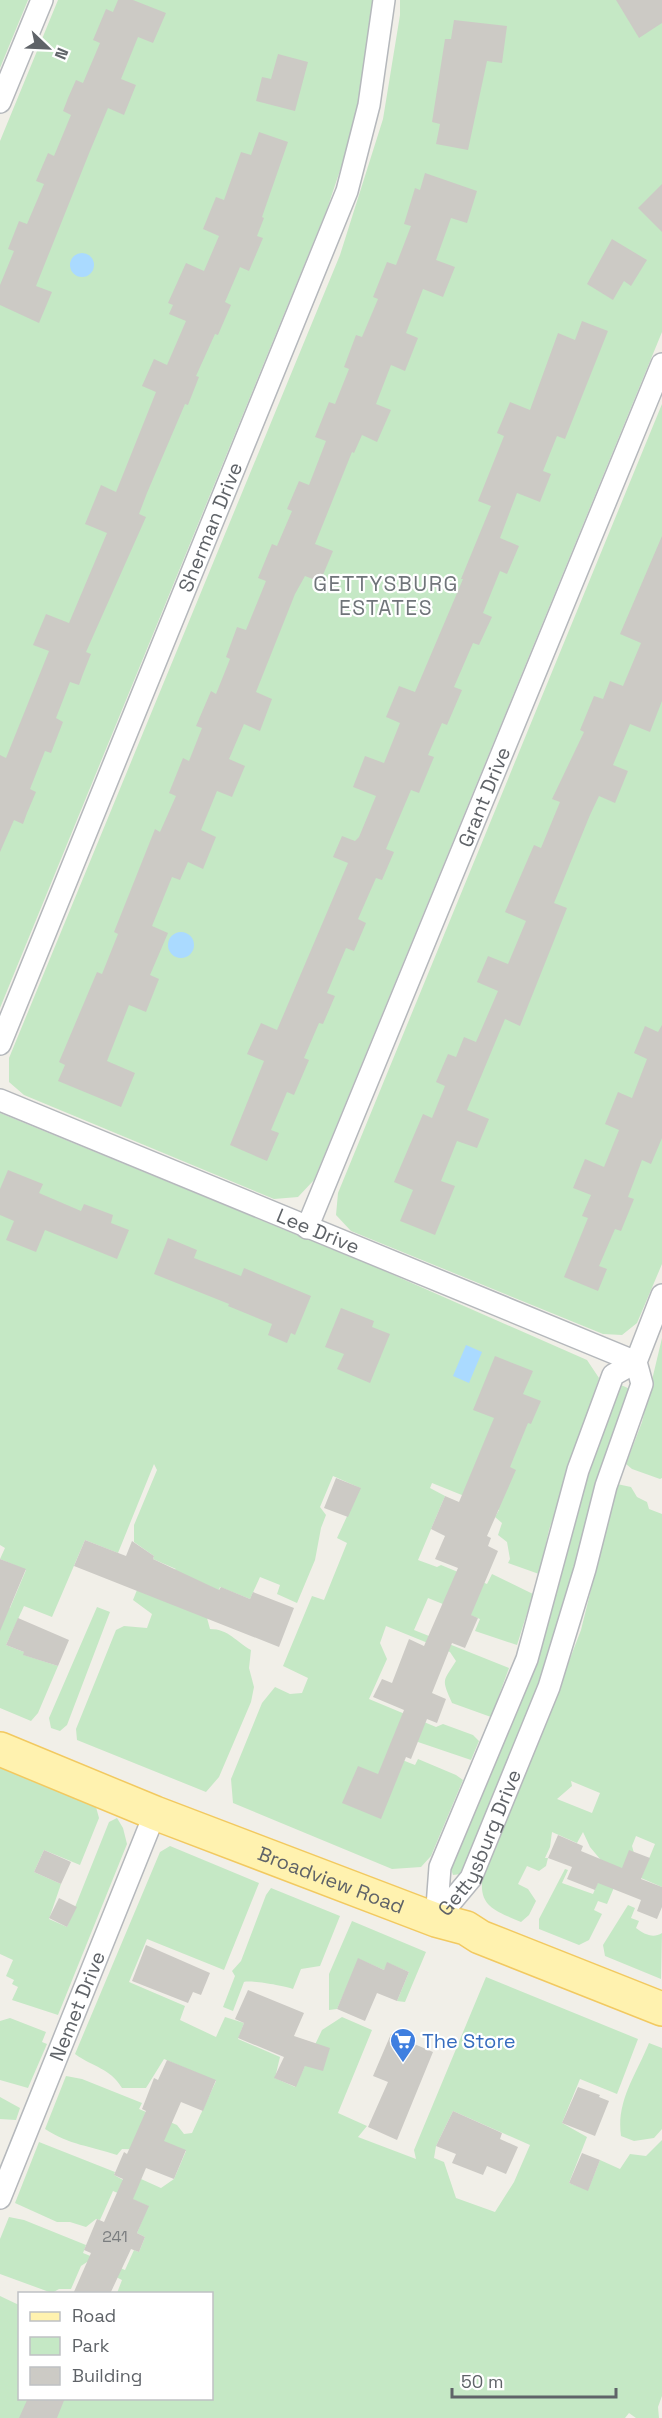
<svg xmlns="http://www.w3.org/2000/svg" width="662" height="2418" font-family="'Space Grotesk',sans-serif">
  <rect width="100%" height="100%" fill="#f1efe8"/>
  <path fill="#c5e8c5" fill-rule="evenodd" d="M0,0h28l-28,68z
    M58,0h315l-19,129 -27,80 -327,799v-867z
    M400,0h262v332l-348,848 -16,17 -24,2 -250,-104 -15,-13v-24l331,-803 43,-136 17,-104z
    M662,404v860l-25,59 -15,12 -19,-1 -252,-103 -15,-16 2,-22z
    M0,1113l380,156 207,91 12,18 -50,152 -10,44 -31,-11 2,-4 -3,-17 -9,-7 4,-12 -7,-6 4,-7 -67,-27 -2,5 15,8 -27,64 19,7 4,-2 46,19 5,-10 41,20 -16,51 -42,-14 5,-12 -52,-21 -14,32 95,38 -18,49 -39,-14c-11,-25 -9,-21 4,-42l-6,-9 -64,-26 -6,17 7,16 -18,40 67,28 7,-3 30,11 6,6 -8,19 -53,-18v-2l-31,14 28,11 3,-6 38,16 7,5 -32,76 -10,11 -29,2 -159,-66 -2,-24 31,-76 13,-16 15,7 12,-1 6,-15 -25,-12 29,-70 12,4 23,-57 -10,-5 23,-50 -27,-12 -13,31 6,8 -5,13 -6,32 -18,43 -20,-9 3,-9 -20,-8 -10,22 -30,-12 -13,31 3,11c19,0 26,13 41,21l-2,18 5,19 -3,15 -32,75 -13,15 -129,-52 -1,-11 40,-99 8,-4 23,2 5,-14 -19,-14 4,-10 39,-21 -23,-10 1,-3 -20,-14v-17l23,-55 -3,-6 -36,89 -33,-13 -33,77 -28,-11 -18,39 18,7v3l34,11 -20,47 -7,8 -31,-13v-104l10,4 16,-38 -26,-11 5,-11 -5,-3z
    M662,1338v140l-2,1 -28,-10 -6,-5 16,-42z
    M621,1385l9,4 -36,101 -30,114 -22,71 -81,199 -8,1 -2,-6 83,-204 23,-73 30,-116z
    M617,1484l14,3 6,10 10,5 2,7 13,5v373l-21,-9 14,-34 -19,-8 -4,10 3,11 -14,14 -14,33 -9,-3 -4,9 8,4 -13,26 -10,5 -40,-16v-10l26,-50 3,1 -6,13 31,11 12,-29 -15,-18 -7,-15 -6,11 -25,-11 -2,15 -5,11h3l-2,8 -7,5 -12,-5 -9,18 10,5 8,12 -7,14 -8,7c-25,-11 -44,-15 -38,-47l41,-97 57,-148zM571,1781l29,12 -8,20 -35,-14 15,-13z
    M97,1607l13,5 -43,113 -7,6 -9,-3 -2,-10z
    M0,1768l96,39 3,11 -19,47 -36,-15 -10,22 27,12 -12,35 18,8 42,-105 8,-4 6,10 4,16 -69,171 -46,-15 6,-13 -6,-3 2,-4 -8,-4 7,-16 -13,-6z
    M170,1846l89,37 -35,87 -77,-31 -18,43 56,24 -5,14 36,17 9,-20 19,6 -6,16 42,18 -5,21 20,9 27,-57 20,-13 30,13 -34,83 29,13 -9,11 58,22 -2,-9 72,-173 152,62 -21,55 -37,-15 -18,44 25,14 -18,46 19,7 12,-30 20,9 10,-15 16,2 16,-16v256l-4,11 1,11h-23l-7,-5 -4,5h-625v-122l19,9 1,93h192v-104l-95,-1 5,-13 -35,-18 -6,4 -10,23h-12l-7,4 -52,-19v-35l9,-22 15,3 62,25 -3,8 42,17 9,-20 5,2 6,-15 -8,-4 11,-27 -35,-15 -13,29 -4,-1 -10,8 -16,-5h-13l-42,-19 24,-61 76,30 -1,3 22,12 5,-8 20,9 13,-9 12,-28 -64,-2 -5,6c-26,-9 -48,-10 -72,-26l21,-53 16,3 60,24 -3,6 38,16 7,9 8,-1 24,-52 -52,-22 -18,29h-24c-13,-21 -28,-20 -47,-34l85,-202zM453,2111l77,34 -16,37 -19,30 -39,-14 -12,-36 -10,-4 2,-12z
    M271,1888l69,28 -20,50 -19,3 -8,20c-8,-3 -42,-9 -49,-7l-11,29 -10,-4 12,-31 -3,-5 9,-10 25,-66z
    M628,1905l7,3 -4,10 8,3 -3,7c8,6 17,11 26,5l-1,46 -56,-23 -2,-11z
    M352,1921l74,31 -21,50 -8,-1 12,-29 -21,-9 -4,7 -25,-11 -22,50 -8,1v-36z
    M10,2018l36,14 -4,10 5,2 -19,44 -28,-8v-59z
    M649,2043l13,5v81l-8,9 -20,3 -13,-5c-5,-35 15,-61 28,-93z
    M0,2097l20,11 -4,12 -16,-1z"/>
  <path fill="#aadaff" d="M70 265a12 12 0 1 1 24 0a12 12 0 1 1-24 0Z
    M168 945a13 13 0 1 1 26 0a13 13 0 1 1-26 0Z
    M466,1345l16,7 -13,31 -16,-7z"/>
  <path fill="#cccac5" d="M118,0h15l33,13 -13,30 -15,-6 -17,42 15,6 -12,30 -16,-7 -18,43 -54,135 16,6 -13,31 -39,-18v-20l14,-34 -6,-2 11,-28 8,3 17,-40 -8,-3 12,-28 6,3 17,-41 -8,-4 5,-13 8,-18 7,3 17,-40 -7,-3 13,-31 7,3z
    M616,0h46v23l-23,15z
    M454,20l53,6 -5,37 -15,-2 -19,89 -32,-6 4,-20 -8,-2 13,-83h6z
    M278,54l30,8 -13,49 -39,-10 6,-24 9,2z
    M259,132l29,10 -26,75 2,1 -7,18 6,2 -14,33 -9,-4 -15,35 6,3 -13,30 -3,-1 -19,42 3,1 -11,28 -3,-1 -38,89 -8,21 7,3 -60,135 5,2 -8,20 -4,11 -9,-3 -14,36 7,4 -12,31 -6,-2 -15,38 6,3 -9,21 -4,11 -9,-4 -14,32v-97l6,3 43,-107 -16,-6 13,-31 23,9 38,-90 -22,-9 16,-39 15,7 40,-100 -14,-6 12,-27 13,6 19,-44 -17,-7 4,-9 -5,-2 18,-40 18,8 15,-35 -16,-7 13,-32 8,3 17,-48 10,3z
    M425,173l52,18 -10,32 -16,-5 -15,42 19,7 -12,30 -20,-8 -17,44 12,5 -13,33 -14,-6 -15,39 15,6 -14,32 -15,-7 -8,18 -2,-1 -37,92 18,7 -13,31 -15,-6 -10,18 -39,98 16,7 -12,32 -16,-7 -15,35 16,7 -13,31 -15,-6 -16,39 15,7 -13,32 -15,-7 -8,18 -8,-3 -20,49 16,7 -18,42 9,4 -13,33 -17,-7 -22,56 28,12 -14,34 -63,-26 7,-16 -6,-3 38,-90 5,2 16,-40 -4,-2 41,-103 5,3 16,-36 -7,-3 14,-35 6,3 13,-33 -6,-2 15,-35 5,3 14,-35 -4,-2 11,-30 9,3 20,-49 -8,-3 14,-34 5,2 15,-35 -5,-2 12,-28 10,4 17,-44 -11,-4 14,-35 6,2 14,-35 -5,-2 12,-32 6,2 16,-38 -5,-2 14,-35 9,3 15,-39 -7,-2 11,-36 5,2z
    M662,184v48l-24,-24z
    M612,239l35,21 -16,26 -7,-5 -11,19 -26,-16z
    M582,321l26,10 -43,108 -8,-3 -14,35 8,3 -11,28 -23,-9 -17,45 19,8 -12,28 -7,-3 -17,42 9,4 -13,28 -6,-2 -19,44 8,3 -15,35 -5,-2 -14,32 6,2 -15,36 -8,-3 -17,40 -8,19 8,3 -12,28 -6,-2 -18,41 8,4 -12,28 -8,-3 -19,45 8,3 -12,28 -4,-1 -15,35 5,2 -15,35 -7,-3 -16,38 8,3 -12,28 -37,-16 34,-84 -17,-7 14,-31 16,7 71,-167 -15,-6 9,-21 13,5 4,-4 17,-41 -23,-9 12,-31 19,7 16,-40 -14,-6 13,-31 16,6 48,-113h-2l30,-73 -13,-5 26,-65 -7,-3 13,-31 20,8 28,-77 17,7z
    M662,536v165l-12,31 -20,-8 -17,41 15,6 -13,32 -16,-7 -9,19 -36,88 13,5 -47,118 -15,-7 -38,91 22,9 -12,29 -20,-7 -16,40 14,5 -20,49 -35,-14 13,-31 -19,-8 29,-68 9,4 13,-32 -9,-4 12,-28 8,3 8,-20 12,5 22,-51 -21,-9 11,-26 20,8 18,-43 -21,-9 29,-67 7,3 19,-46 -8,-3 32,-67 -4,-2 14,-34 9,3 7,-18 13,5 18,-43 -21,-9z
    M662,1025v113l-11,26 -9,-4 -14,37 6,2 -13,32 -6,-2 -16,37 8,3 -9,22 -34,-14 24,-59 -6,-2 9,-21 -18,-7 12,-29 19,8 15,-37 -14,-6 13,-32 14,6 15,-39 -13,-6 11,-27 13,6z
    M8,1170l35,14 -4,9 42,18 3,-7 29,11 -2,8 18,7 -12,29 -72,-29 -9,22 -30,-12 8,-19 -14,-6v-26z
    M168,1238l29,12 -3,8 47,18 3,-8 67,28 -16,39 -4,-2 -4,10 -19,-8 4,-11 -44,-18 1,-2 -75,-30z
    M341,1308l33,13 -2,6 18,7 -20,49 -33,-14 7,-15 -19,-7z
    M495,1356l38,15 -10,23 18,7 -10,23 -3,-1 -18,44 6,3 -29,66 4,2 -3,8 10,5 -27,64 7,3 -13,30 -13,-5 -20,50 14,6 -9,24 -10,-4 -16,40 -5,-2 -25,62 -39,-16 16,-37 20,8 26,-64 -31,-13 9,-18 10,4 17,-44 15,7 34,-78 -23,-9 10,-23 -14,-7 14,-33 14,6 35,-84 -21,-8z
    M336,1478l25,10 -13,29 -24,-9z
    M85,1540l41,16 6,-15 22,15 -1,3 66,31 2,-3 29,12 3,-7 41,16 -15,39 -205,-81z
    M0,1559l26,10 -26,62z
    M18,1618l51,22 -11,26 -35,-11 1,-3 -18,-7z
    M558,1835l25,11 -2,5 41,17 7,-18 21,8 -9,21 21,8v20l-5,12 -20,-8 4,-11 -43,-17 -3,7 -28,-11 5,-12 -24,-9z
    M44,1850l27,12 -10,22 -27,-12z
    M59,1898l18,9 -10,20 -18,-9z
    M146,1945l64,28 -9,22 -8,-3 -5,11 -56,-22z
    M358,1958l26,12 3,-8 22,10 -12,29 -20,-8 -12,28 -28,-12z
    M248,1990l56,23 -10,23 36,12 -7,23 -18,-5 -9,21 -22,-9 10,-21 -46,-19 6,-15 -9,-4z
    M391,2034l42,18 -36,88 -29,-13 20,-45 -15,-6z
    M167,2060l49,20 -13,31 -22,-9 -17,39 22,9 -12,29 -28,-11 -13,31 16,7 -12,27 8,4 -6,15 -8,-3 -21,45h-37l18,-41 -7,-3 13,-31 7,3 19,-43 -9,-4 10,-23 3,2 19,-43 -4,-2 12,-31 4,2z
    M578,2087l22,8 -1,2 10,4 -14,35 -33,-13z
    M453,2111l49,22 -2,6 18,8 -12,27 -19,-8 -4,9 -31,-12 4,-9 -20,-8z
    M582,2153l18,7 -12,31 -19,-8z
    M28,2398h37l-8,20h-38z"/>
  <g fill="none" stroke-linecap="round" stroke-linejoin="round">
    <defs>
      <g id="street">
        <path d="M0,102l42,-102"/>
        <path id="s1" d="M0,1044l347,-853 22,-86 15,-105"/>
        <path id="s2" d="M0,1100l636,262"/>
        <path id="s3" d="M307,1228l355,-864"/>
        <path id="s4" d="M436,1920l35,-42 78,-191 36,-118 21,-83 36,-102 -6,-22 26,-67"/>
        <path d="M436,1920l4,-53 87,-208 51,-189 35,-95 23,-13"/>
        <path id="s5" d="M0,2198l155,-385"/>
      </g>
      <g id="primary">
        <path id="s6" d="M0,1749l155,64 281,107 30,8 14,9 182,72"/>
      </g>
    </defs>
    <use href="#street" stroke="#b5b8bc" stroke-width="24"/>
    <use href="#primary" stroke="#f2c960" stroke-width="36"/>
    <use href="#street" stroke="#fff" stroke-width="21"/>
    <use href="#primary" stroke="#fff2af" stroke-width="33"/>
  </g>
  <defs>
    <symbol id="supermarket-pin" viewBox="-11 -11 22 30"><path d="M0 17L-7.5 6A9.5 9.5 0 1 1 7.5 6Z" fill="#3f7fe0" stroke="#fff"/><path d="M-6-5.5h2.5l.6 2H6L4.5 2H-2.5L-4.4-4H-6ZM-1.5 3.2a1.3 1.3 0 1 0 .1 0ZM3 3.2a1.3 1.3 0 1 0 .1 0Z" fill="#fff"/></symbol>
  </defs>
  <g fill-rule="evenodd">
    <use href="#supermarket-pin" x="388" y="2026" width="30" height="40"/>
  </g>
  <g text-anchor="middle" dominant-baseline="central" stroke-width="4.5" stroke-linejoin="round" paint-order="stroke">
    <g font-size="16" fill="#7a7d7f">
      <text x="115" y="2236">241</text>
    </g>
    <g font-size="20" fill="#5f6368" stroke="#fff">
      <text stroke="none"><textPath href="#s1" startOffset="558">Sherman Drive</textPath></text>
      <text stroke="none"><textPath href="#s3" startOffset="466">Grant Drive</textPath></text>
      <text stroke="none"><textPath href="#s2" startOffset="344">Lee Drive</textPath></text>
      <text stroke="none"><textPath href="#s4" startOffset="90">Gettysburg Drive</textPath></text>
      <text stroke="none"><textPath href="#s6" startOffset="356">Broadview Road</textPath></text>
      <text stroke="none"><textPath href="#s5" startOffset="207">Nemet Drive</textPath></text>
    </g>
    <g font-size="20" fill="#366cbe" stroke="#fff" text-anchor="start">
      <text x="422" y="2041">The Store</text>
    </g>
    <g font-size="21" letter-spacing="1.5" fill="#70757a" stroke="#fff">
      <text x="386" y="583">GETTYSBURG<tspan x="386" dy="24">ESTATES</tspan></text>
    </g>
  </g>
  <rect x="18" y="2292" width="195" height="108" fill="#ffffff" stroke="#bfc1c3" stroke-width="1.5"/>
  <rect x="30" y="2312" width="30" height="9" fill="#fff2af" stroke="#bfc1c3" stroke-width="1.5"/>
  <text x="72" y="2322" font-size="18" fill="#5f6368">Road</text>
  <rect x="30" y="2337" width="30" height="18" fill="#c5e8c5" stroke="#bfc1c3" stroke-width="1.5"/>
  <text x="72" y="2352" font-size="18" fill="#5f6368">Park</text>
  <rect x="30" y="2367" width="30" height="18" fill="#cccac5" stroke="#bfc1c3" stroke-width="1.5"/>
  <text x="72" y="2382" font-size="18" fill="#5f6368">Building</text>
  <g transform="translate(48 48) rotate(113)" stroke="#ffffff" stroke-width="4.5" paint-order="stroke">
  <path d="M0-4.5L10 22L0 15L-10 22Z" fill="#5f6368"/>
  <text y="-9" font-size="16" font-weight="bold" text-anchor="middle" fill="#5f6368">N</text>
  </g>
  <path d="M452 2388v9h164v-9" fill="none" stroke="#5f6368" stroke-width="3"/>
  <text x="461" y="2388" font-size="18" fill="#5f6368" stroke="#ffffff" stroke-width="4.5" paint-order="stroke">50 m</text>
</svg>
